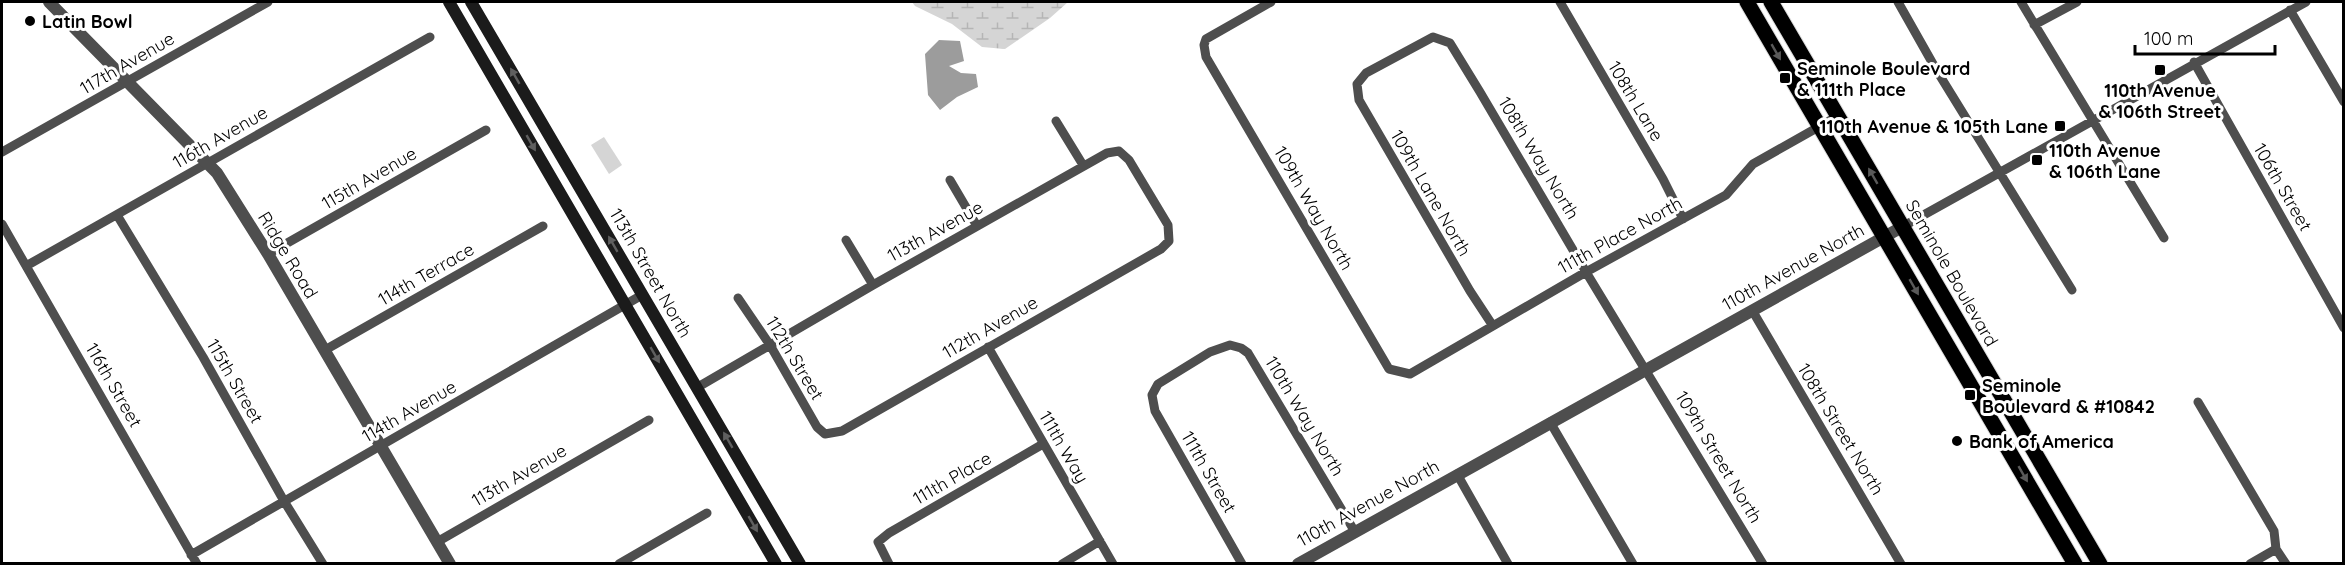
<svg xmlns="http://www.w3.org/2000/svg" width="2345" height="565" font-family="Quicksand,sans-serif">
  <defs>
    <pattern id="wetland-marsh" width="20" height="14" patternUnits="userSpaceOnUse" patternTransform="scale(1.5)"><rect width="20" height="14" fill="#d5d5d5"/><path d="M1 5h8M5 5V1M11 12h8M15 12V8" fill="none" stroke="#b5b5b5"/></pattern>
  </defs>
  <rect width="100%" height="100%" fill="#fff"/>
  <path fill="#d5d5d5" d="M604,137l18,28 -13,9 -18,-29z"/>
  <path fill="url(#wetland-marsh)" d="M912,2h156l-18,16 -45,31 -23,-2 -30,-23 -37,-18z"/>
  <path fill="#9c9c9c" d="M939,40l21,1 4,20 -15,5 12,7 15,1 2,13 -21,10 -17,13 -12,-15 -3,-41z"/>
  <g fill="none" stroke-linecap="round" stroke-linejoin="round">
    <defs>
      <path id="primary" d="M1747,2l328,562
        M1771,2l329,562"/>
    </defs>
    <use href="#primary" stroke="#dbdbdb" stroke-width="17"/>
    <path stroke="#4e4e4e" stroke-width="9" d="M1271,2l-65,37 -2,6 2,12 183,312 21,5 176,-102 140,-77 27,-31 85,-48
      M1560,2l103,177 20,40
      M1898,2l39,69 135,219
      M2021,2l143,236
      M2290,10l54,92
      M2034,25l43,-23
      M2194,62l150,266
      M1056,121l27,44
      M2,152l266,-150
      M950,180l27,46
      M117,215l86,142 81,144 39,63
      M2,224l195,340
      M1902,227l404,-225
      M846,240l27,45
      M268,254l218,-124
      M26,266l404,-229
      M1752,310l149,254
      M1493,326l-23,-35 -111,-191 -2,-16 9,-11 67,-36 17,6 30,49 106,180 177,292
      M988,347l125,217
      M325,350l218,-124
      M698,387l175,-102 234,-132 12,-2 10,9 39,65 1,16 -8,8 -319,182 -17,3 -8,-7 -47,-82 -32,-47
      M2198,402l76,129 2,18 10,15
      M1550,422l83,142
      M1457,474l51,90
      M437,542l212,-122
      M191,555l451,-260
      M619,564l88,-51
      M889,564l-11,-22 11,-9 154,-89
      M1062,564l38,-23
      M1242,564l-87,-153 -3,-16 6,-11 52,-32 20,-7 11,3 7,5 107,179
      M2250,564l26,-15"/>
    <path stroke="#4e4e4e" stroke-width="12" d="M49,2l168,171 51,81 182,310
      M1298,564l604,-337"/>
    <path stroke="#1b1b1b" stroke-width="12" d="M449,2l327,562
      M471,2l329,562"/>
    <use href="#primary" stroke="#000" stroke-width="15"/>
  </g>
  <defs><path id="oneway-solid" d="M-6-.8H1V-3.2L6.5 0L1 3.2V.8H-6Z" transform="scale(1.5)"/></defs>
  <g fill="#595959">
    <use href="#oneway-solid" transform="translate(1776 52) rotate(60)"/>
    <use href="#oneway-solid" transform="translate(1873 176) rotate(-120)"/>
    <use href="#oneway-solid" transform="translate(1914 287) rotate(60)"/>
    <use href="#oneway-solid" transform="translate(2023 474) rotate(60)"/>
  </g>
  <g fill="#5f5f5f">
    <use href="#oneway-solid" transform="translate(515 76) rotate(-120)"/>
    <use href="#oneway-solid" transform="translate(531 143) rotate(60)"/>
    <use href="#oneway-solid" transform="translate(613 244) rotate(-120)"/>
    <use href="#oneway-solid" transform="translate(655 355) rotate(60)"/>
    <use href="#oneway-solid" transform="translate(728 440) rotate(-120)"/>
    <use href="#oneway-solid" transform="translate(753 524) rotate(60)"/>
  </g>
  <g fill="#000" stroke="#fff" stroke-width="2">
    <circle cx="30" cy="21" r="6"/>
    <rect x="2154" y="64" width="12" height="12" rx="3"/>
    <rect x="1779" y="72" width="12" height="12" rx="3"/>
    <rect x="2054" y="120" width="12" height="12" rx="3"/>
    <rect x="2031" y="154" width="12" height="12" rx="3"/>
    <rect x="1964" y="389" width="12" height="12" rx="3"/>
    <circle cx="1957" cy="441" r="6"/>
  </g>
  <g text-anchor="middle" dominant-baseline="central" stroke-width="6" stroke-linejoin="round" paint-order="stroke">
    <g font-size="18" font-weight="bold" fill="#000" stroke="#fff" text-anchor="start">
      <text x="42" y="21">Latin Bowl</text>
      <text x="1797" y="68">Seminole Boulevard<tspan x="1797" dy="21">&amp; 111th Place</tspan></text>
      <text x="2160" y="90" text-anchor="middle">110th Avenue<tspan x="2160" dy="21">&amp; 106th Street</tspan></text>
      <text x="2048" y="126" text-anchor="end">110th Avenue &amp; 105th Lane</text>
      <text x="2049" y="150">110th Avenue<tspan x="2049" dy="21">&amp; 106th Lane</tspan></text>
      <text x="1982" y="385">Seminole<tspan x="1982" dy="21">Boulevard &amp; #10842</tspan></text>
      <text x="1969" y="441">Bank of America</text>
    </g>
    <g font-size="18" fill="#000" stroke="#fff">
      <text transform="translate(127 63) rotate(-30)">117th Avenue</text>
      <text transform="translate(1636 101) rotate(59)">108th Lane</text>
      <text transform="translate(220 137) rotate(-30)">116th Avenue</text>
      <text transform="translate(1539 158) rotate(59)">108th Way North</text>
      <text transform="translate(369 178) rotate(-30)">115th Avenue</text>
      <text transform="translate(2283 187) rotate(60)">106th Street</text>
      <text transform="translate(1431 193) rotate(60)">109th Lane North</text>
      <text transform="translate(1314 208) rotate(60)">109th Way North</text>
      <text transform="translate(935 231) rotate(-29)">113th Avenue</text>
      <text transform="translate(1620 235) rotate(-29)">111th Place North</text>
      <text transform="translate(288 255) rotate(59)">Ridge Road</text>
      <text transform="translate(1793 267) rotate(-29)">110th Avenue North</text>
      <text transform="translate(651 273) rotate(60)">113th Street North</text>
      <text transform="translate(1952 273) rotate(60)">Seminole Boulevard</text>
      <text transform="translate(426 274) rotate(-30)">114th Terrace</text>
      <text transform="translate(990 327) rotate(-30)">112th Avenue</text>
      <text transform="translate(795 358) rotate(59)">112th Street</text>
      <text transform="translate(235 381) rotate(60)">115th Street</text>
      <text transform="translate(114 385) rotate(60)">116th Street</text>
      <text transform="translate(409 411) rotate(-30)">114th Avenue</text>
      <text transform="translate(1305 416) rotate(59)">110th Way North</text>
      <text transform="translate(1841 429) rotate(59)">108th Street North</text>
      <text transform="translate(1064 447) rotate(60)">111th Way</text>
      <text transform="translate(1719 457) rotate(59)">109th Street North</text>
      <text transform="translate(1209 472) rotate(60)">111th Street</text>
      <text transform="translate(519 475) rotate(-30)">113th Avenue</text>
      <text transform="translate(952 478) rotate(-30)">111th Place</text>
      <text transform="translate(1368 503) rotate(-29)">110th Avenue North</text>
    </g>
  </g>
  <rect width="2345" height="565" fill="none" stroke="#000000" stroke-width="6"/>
  <path d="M2135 45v9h140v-9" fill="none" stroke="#000000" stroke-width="3"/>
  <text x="2144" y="45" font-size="18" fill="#000000" stroke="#ffffff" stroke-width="4.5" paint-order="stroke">100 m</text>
</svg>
